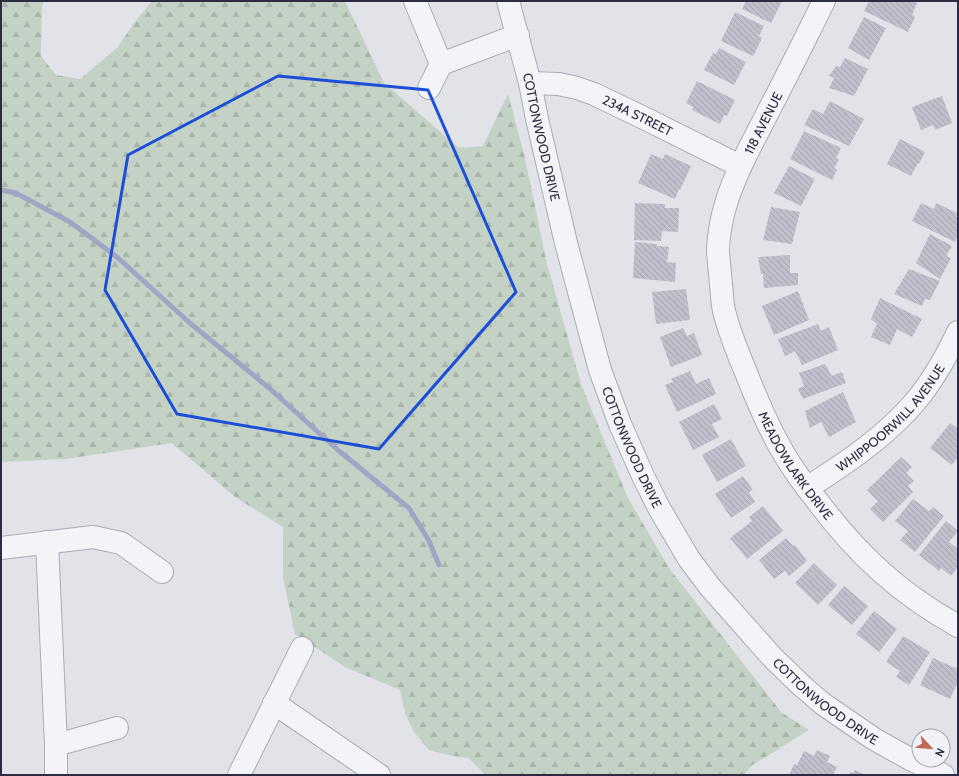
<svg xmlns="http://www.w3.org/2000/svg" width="959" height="776" font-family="Cabin,sans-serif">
  <defs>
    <pattern id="forest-firs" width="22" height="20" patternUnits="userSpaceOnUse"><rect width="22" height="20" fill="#c4d2c5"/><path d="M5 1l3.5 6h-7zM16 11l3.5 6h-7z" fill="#a9b4aa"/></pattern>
    <pattern id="building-back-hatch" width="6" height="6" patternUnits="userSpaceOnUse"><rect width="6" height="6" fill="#bfc0cb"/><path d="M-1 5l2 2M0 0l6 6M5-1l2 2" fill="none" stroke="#a4a5af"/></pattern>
  </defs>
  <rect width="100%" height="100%" fill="#e2e2e9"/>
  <path fill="url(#forest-firs)" d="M1,1h43l-2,5 -1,50 15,19 24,4 38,-32 16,-24 18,-22h193l39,82 75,65 24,-2 25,-52 17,64 22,106 34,120 47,114 41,70 112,144 28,18 -58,36 -7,9h-260l-2,-4 -14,-13 -20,-3 -19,-5 -15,-18 -9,-19 -5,-23 -55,-23 -50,-33 -12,-57v-50l-48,-30 -63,-54 -106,16 -65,3z"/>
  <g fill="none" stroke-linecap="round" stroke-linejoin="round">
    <path stroke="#a0a5c6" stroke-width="5" d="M1,190l15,3 54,29 47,35 74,67 78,64 70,63 70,57 20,33 10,24"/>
  </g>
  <path fill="url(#building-back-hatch)" d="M746,1h36l-11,22 -29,-14z
    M869,1h44l4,2 -5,12 3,2 -7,15 -44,-21z
    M735,12l29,14 -5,10 3,2 -9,18 -32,-15z
    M864,17l22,11 -17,32 -21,-12z
    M719,48l27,14 -12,23 -30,-15 9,-17 3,1z
    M845,58l23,11 -14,27 -25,-8 5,-10 -5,-2 7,-10 4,1z
    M697,81l38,19 -8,16 -3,-1 -4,9 -28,-14 1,-3 -7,-4z
    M942,96l10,27 -17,7 -2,-5 -12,5 -9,-23z
    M830,101l34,18 -15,27 -45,-21 9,-16 10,5z
    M804,131l37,17 -5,10 3,2 -5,8 3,2 -5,10 -42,-21z
    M900,139l25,13 -6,12 -1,-1 -7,13 -24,-12z
    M651,154l12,5 2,-5 26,12 -11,24 -1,-1 -4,10 -37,-16z
    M789,166l26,13 -14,27 -27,-13z
    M635,203l30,1v4h14l-1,24 -16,-1 -1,10 -27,-1z
    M921,203l13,6 2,-6 21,10 -1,4 2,1v17l-3,7 -43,-21z
    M771,207l29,5 -8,32 -29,-4z
    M930,234l22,12 -6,10 5,2 -11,21 -24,-16z
    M635,242l22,2v2l12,1 -2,15 9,1 -1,19 -42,-4z
    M790,255v18h8v12l-34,3 -1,-14h-2l-3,-17z
    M909,269l31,12 -10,19 -5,-1 -3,7 -28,-12z
    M686,289l4,31 -34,4 -4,-32z
    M798,291l11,29 -35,15 -12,-29z
    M880,298l42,21 -10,18 -15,-8 -7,16 -19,-8 6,-13 -6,-5z
    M818,324l3,7 8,-4 9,23 -36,15 -7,-14 -10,5 -7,-17z
    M683,328l4,8 7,-3 8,22 -31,12 -11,-30z
    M825,364l7,12 10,-4 4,11 -43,16 -5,-10 6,-3 -5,-13z
    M690,371l6,13 13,-6 7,16 -39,18 -12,-27 8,-3 -2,-3z
    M843,392l13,30 -27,15 -8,-15 -11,6 -5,-17z
    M714,404l8,15 -10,5 7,13 -26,13 -14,-28z
    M950,423l8,6v28l-6,8 -22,-17z
    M731,439l15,27 -29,16 -15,-27z
    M901,457l11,10 -6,6 8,8 -6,5 5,6 -30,30 -13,-13 8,-8 -11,-11z
    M743,476l10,14 -4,2 6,10 -24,16 -16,-24z
    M913,499l16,12 4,-4 11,9 -29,36 -15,-12 8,-9 -13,-10z
    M763,506l20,25 -36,28 -17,-21 22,-17 -3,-4z
    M946,521l12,10 -9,11 9,7v18l-7,9 -10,-8 -2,3 -20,-16z
    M786,538l7,8 2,-1 12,16 -18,15 -4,-5 -11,8 -15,-19z
    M814,563l23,22 -19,20 -23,-22z
    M844,586l24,20 -16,19 -24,-20z
    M874,611l23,18 -18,23 -23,-18z
    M903,636l27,16 -21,33 -13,-8 4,-6 -14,-9z
    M933,658l25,11v13l-8,17 -30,-14z
    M817,750l13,6 -3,6 10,5 -4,8h-44l5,-11 3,1 7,-14 10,5z
    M855,770l11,5h-17l2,-3 2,1z"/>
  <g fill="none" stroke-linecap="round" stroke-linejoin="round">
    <defs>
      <g id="minor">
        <path d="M415,1l26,63"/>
        <path id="s1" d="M508,1l22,82 7,36 29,124 34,127 20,54 23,52 16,32 30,51 21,28 63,71 29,28 21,18 51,35 36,20 33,16"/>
        <path id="s2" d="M824,1c-18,36 -36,73 -55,109 -17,34 -39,71 -47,109 -2,10 -4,22 -4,33 1,11 2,22 3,33 1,8 1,17 3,26 5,20 13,40 21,59 11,28 23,57 39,84 10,17 22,33 34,48 40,53 82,92 140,124"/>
        <path id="s3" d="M530,83l29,1 18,4 17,6 54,26 92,46"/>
        <path d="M429,88l12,-24 77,-29"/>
        <path id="s4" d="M807,488c39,-25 77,-50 108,-86 18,-21 31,-45 43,-70"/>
        <path d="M47,542l9,203v30"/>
        <path d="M1,548l92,-11 28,6 41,29"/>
        <path d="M274,703l105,72"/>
        <path d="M56,745l61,-17"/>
        <path d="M239,775l63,-127"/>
      </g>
    </defs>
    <use href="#minor" stroke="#ababb6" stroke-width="24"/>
    <use href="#minor" stroke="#f4f4f8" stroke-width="22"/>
  </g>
  <path fill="none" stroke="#1d4ed8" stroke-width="3" stroke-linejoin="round" d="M278,76l150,14 88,202 -137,157 -202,-35 -72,-124 23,-135z"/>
  <g text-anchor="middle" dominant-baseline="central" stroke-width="3.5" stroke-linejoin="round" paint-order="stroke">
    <g font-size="13" fill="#2b2c40" stroke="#f1f2f7">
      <text stroke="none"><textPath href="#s3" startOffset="114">234A STREET</textPath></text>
      <text transform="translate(763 123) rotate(-63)">118 AVENUE</text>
      <text stroke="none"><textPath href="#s1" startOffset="140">COTTONWOOD DRIVE</textPath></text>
      <text stroke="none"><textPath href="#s4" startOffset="110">WHIPPOORWILL AVENUE</textPath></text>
      <text stroke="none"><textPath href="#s1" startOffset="464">COTTONWOOD DRIVE</textPath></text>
      <text stroke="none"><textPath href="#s2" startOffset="505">MEADOWLARK DRIVE</textPath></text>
      <text stroke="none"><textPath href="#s1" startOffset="788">COTTONWOOD DRIVE</textPath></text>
    </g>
  </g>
  <rect width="959" height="776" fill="none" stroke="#2b2c40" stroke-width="4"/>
  <g transform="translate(931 748) rotate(116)"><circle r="19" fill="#f1f2f7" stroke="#a2a3ae"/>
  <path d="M0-3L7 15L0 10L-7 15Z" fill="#c46851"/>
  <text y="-6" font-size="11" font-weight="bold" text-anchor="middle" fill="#2b2c40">N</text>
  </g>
</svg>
